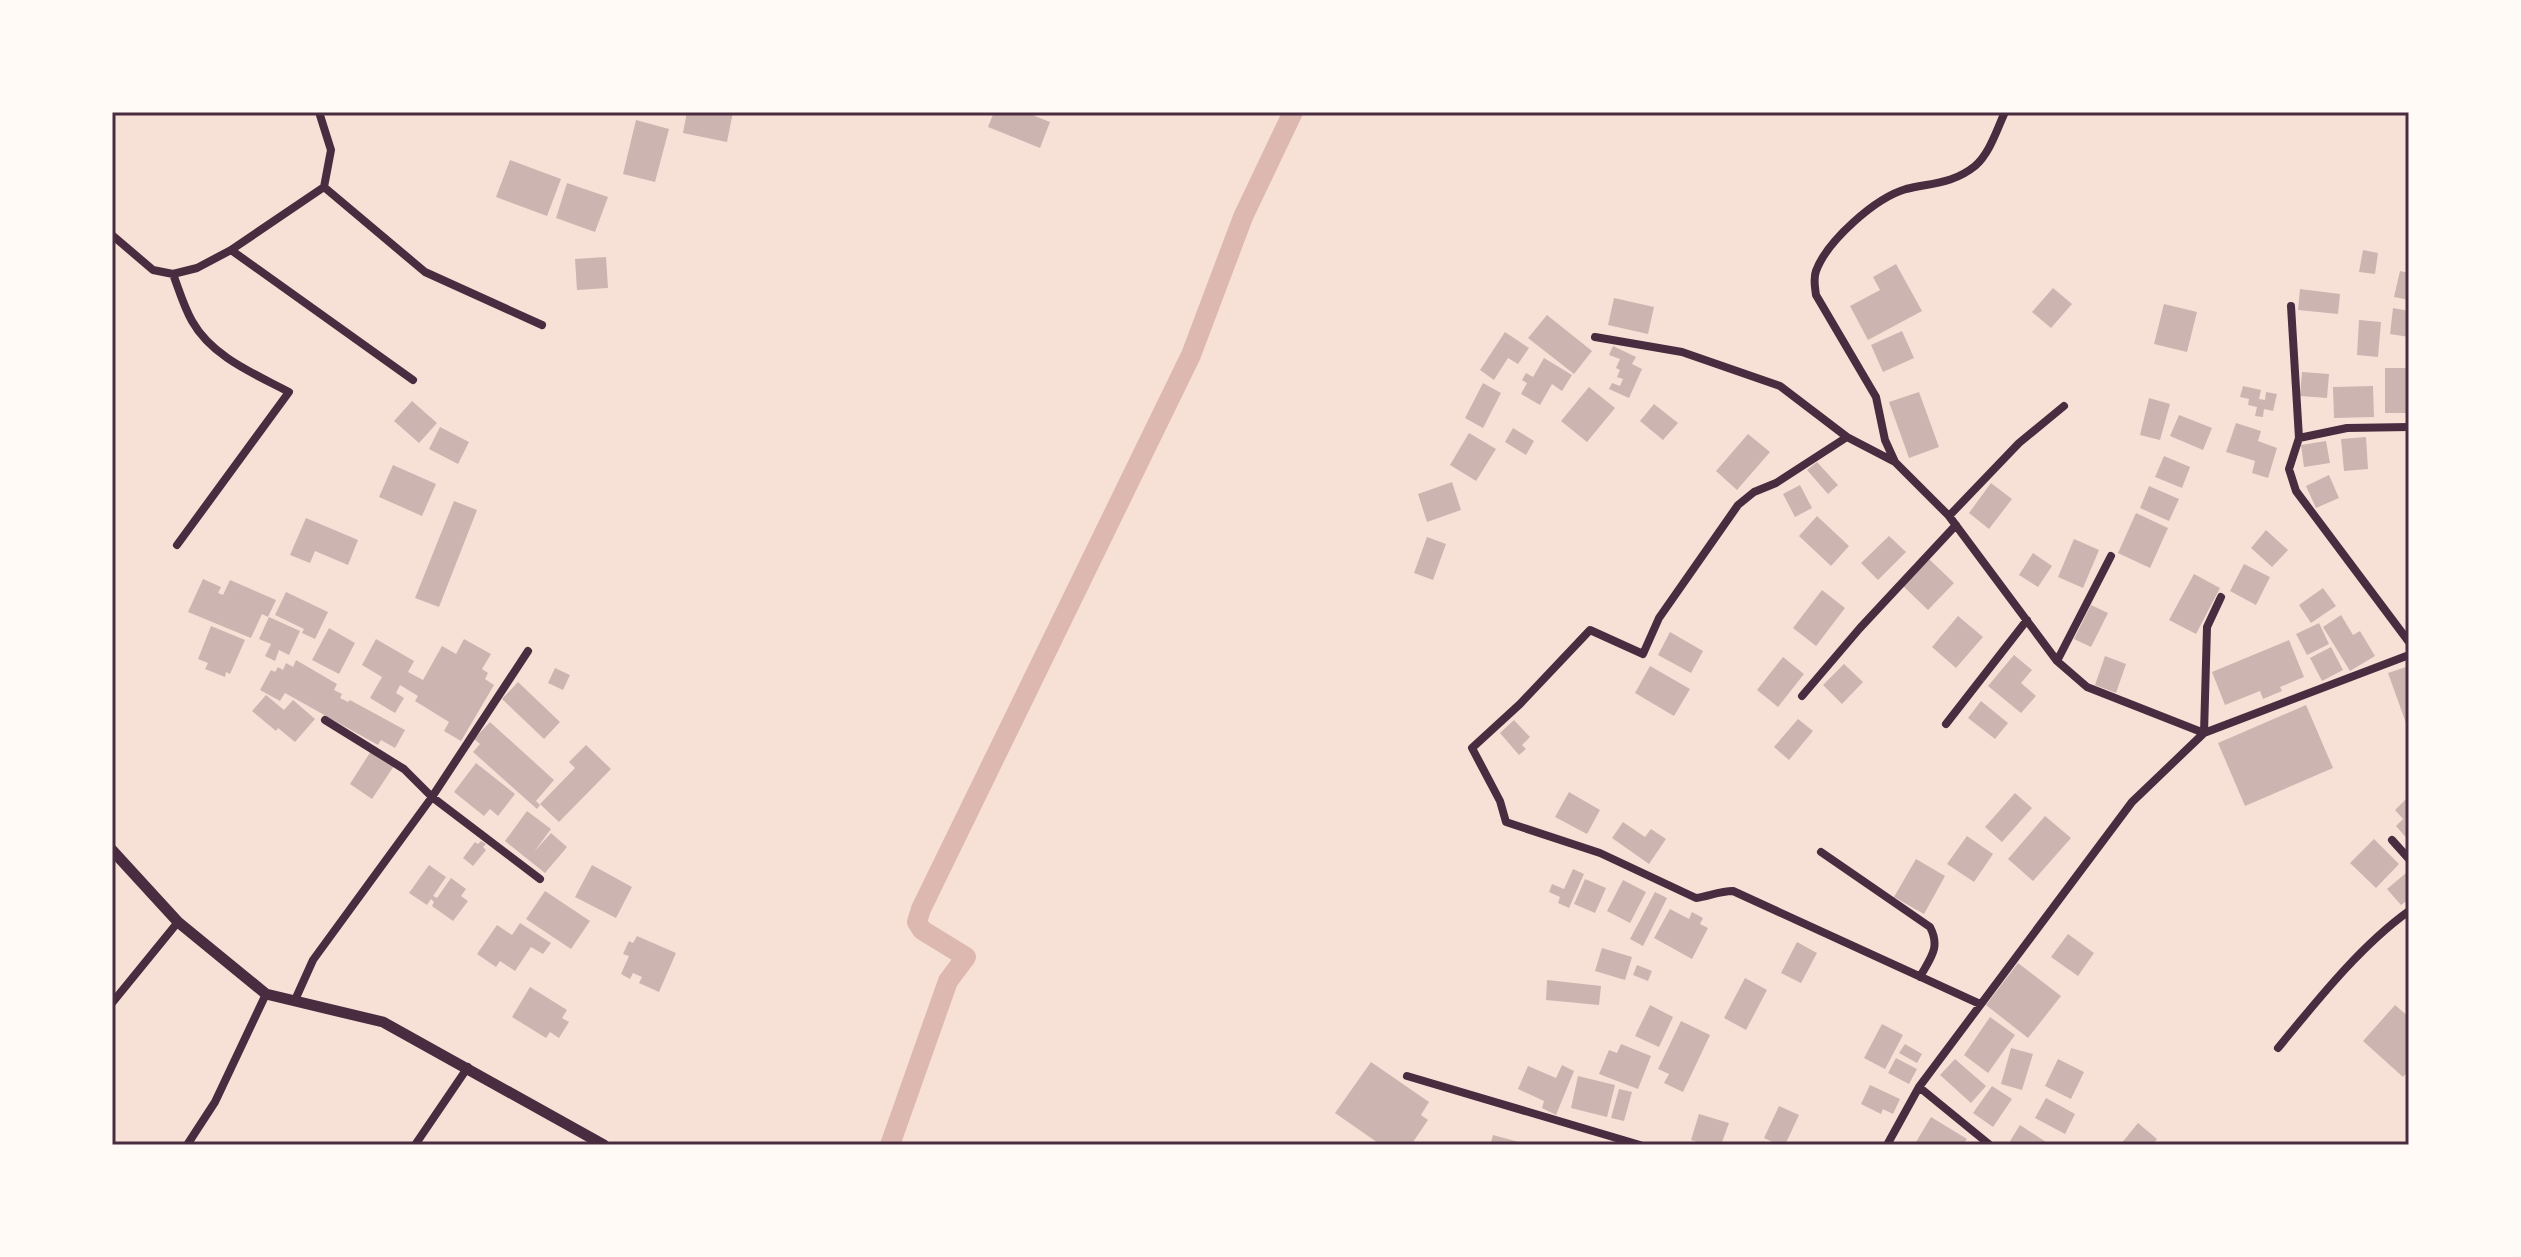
<svg xmlns="http://www.w3.org/2000/svg" width="2521" height="1257" font-family="Barlow,sans-serif">
  <rect width="100%" height="100%" fill="#f7e1d7"/>
  <g fill="none" stroke-linecap="round" stroke-linejoin="round">
    <path stroke="#dcb8b0" stroke-width="20" d="M890,1145l58,-164 18,-24 -44,-27 -5,-8 4,-13 270,-554 52,-138 50,-105"/>
  </g>
  <path fill="#ccb4b1" d="M687,112h46l-6,30 -44,-9z
    M994,112h31l25,10 -10,26 -52,-21z
    M636,120l33,9 -14,53 -32,-8z
    M510,160l51,19 -14,37 -51,-19z
    M567,183l41,14 -13,35 -39,-14z
    M2363,250l15,3 -3,21 -16,-2z
    M606,257l2,31 -31,2 -2,-31z
    M1896,264l26,47 -54,29 -18,-34 30,-16 -7,-13z
    M2400,271l9,2v27l-15,-3z
    M2053,288l19,16 -21,24 -19,-16z
    M2300,289l40,5 -2,20 -40,-4z
    M1614,298l40,9 -6,27 -40,-9z
    M2164,304l33,8 -10,40 -33,-8z
    M2393,308l16,3v26l-19,-3z
    M1547,315l45,36 -18,23 -46,-36z
    M2359,320l22,2 -3,35 -21,-2z
    M1902,331l12,27 -31,14 -12,-27z
    M1505,332l24,16 -11,16 -10,-6 -14,22 -14,-10z
    M1613,346l23,11 -4,7 10,5 -13,29 -20,-9 3,-6 8,3 3,-7 -6,-2 3,-7 -4,-2 4,-9 -11,-4z
    M1544,358l28,17 -10,16 -10,-7 -12,21 -19,-11 6,-11 -5,-3 4,-7 7,4z
    M2385,368h24v45h-24z
    M2302,372l27,2 -2,24 -27,-2z
    M1483,383l18,10 -18,35 -18,-10z
    M2243,386l18,4 -2,9 6,1 1,-8 11,2 -4,17 -9,-2 -1,8 -8,-1 2,-9 -9,-2 1,-6 -9,-2z
    M2373,386l1,31 -40,1 -1,-31z
    M1589,387l26,21 -28,34 -26,-21z
    M1919,392l20,55 -30,11 -20,-56z
    M2149,398l21,6 -10,36 -20,-5z
    M412,401l25,22 -18,20 -25,-22z
    M1654,404l24,19 -15,17 -23,-19z
    M2179,415l33,13 -9,22 -33,-14z
    M2236,423l25,8 -3,10 19,7 -9,30 -16,-5 3,-12 -29,-9z
    M440,427l29,15 -11,22 -29,-15z
    M1513,428l21,13 -8,14 -21,-13z
    M1469,433l27,16 -20,32 -26,-16z
    M1748,434l22,18 -33,38 -21,-19z
    M2366,437l2,32 -24,2 -3,-32z
    M2326,441l4,22 -26,4 -3,-22z
    M2164,456l26,11 -8,21 -27,-11z
    M1817,462l21,23 -10,9 -21,-24z
    M393,465l43,19 -14,32 -43,-19z
    M2329,475l10,23 -23,10 -10,-22z
    M1452,482l9,28 -34,12 -9,-28z
    M1991,483l21,16 -23,30 -20,-16z
    M1800,485l12,23 -17,9 -12,-23z
    M2149,486l30,13 -10,22 -29,-13z
    M454,501l23,9 -38,97 -24,-9z
    M2136,513l32,15 -18,40 -32,-15z
    M1817,516l32,30 -18,20 -32,-30z
    M306,518l52,22 -10,25 -33,-14 -5,12 -20,-8z
    M2266,530l22,20 -16,17 -21,-19z
    M1889,536l17,16 -28,28 -17,-17z
    M1427,537l19,7 -13,36 -19,-7z
    M2074,539l25,11 -16,38 -25,-11z
    M2033,553l19,13 -14,21 -19,-12z
    M1928,558l26,25 -26,27 -26,-25z
    M2244,564l26,13 -14,28 -26,-14z
    M2194,574l26,14 -24,46 -27,-14z
    M203,579l18,8 -3,6 5,2 7,-15 46,20 -8,17 -6,-3 -11,24 -63,-26z
    M2323,588l13,18 -25,17 -12,-18z
    M1822,590l23,18 -29,38 -23,-18z
    M286,592l42,20 -13,27 -13,-6 2,-4 -29,-14z
    M2091,605l17,8 -17,34 -17,-8z
    M2341,615l12,20 7,-4 15,25 -25,15 -27,-44z
    M1958,616l25,21 -27,31 -24,-21z
    M269,617l31,14 -11,24 -10,-5 -4,11 -10,-5 6,-12 -12,-5z
    M2319,623l10,21 -22,11 -11,-21z
    M211,626l34,14 -15,34 -4,-2 -1,5 -20,-8 3,-6 -10,-4z
    M329,628l26,15 -16,31 -27,-14z
    M1670,632l33,19 -12,22 -33,-18z
    M376,639l38,22 -6,11 15,8 19,-34 14,8 8,-15 27,15 -9,15 6,4 -3,6 9,6 -33,56 -17,-10 5,-9 -34,-21 3,-5 -18,-11 -4,8 8,5 -9,15 -25,-15 12,-21 -20,-12z
    M2289,640l15,37 -24,10 2,4 -19,8 -3,-8 -35,14 -13,-33z
    M2331,647l12,23 -21,11 -12,-23z
    M2014,655l18,15 -11,13 15,13 -15,17 -33,-27z
    M2105,656l21,8 -10,29 -21,-8z
    M1783,657l21,17 -26,33 -21,-17z
    M296,660l41,24 -3,6 8,4 -2,4 8,4 2,-2 55,30 -10,18 -14,-8 -3,5 -93,-52 -5,8 -20,-11 11,-20 4,2 3,-5 5,3 3,-7 7,4z
    M1844,664l19,18 -21,22 -19,-19z
    M1650,666l40,23 -16,27 -39,-23z
    M2409,666v55l-3,2 -18,-50z
    M555,668l15,7 -7,15 -15,-7z
    M518,682l42,40 -16,17 -42,-40z
    M266,695l18,15 9,-10 22,19 -20,23 -17,-14 -2,3 -24,-20z
    M1981,701l27,22 -13,16 -27,-21z
    M2306,705l27,63 -88,38 -27,-63z
    M1798,719l15,12 -24,29 -15,-13z
    M1514,720l16,17 -8,8 4,4 -7,6 -19,-22z
    M490,722l64,58 -18,21 4,4 -3,4 -64,-57 7,-8 -6,-5z
    M586,745l25,24 -52,53 -19,-18 35,-36 -6,-6z
    M371,751l23,15 -22,33 -22,-15z
    M476,763l39,31 -17,22 -8,-7 -6,7 -30,-24z
    M1569,792l31,18 -13,24 -32,-17z
    M2015,793l17,15 -30,34 -17,-15z
    M2409,796v45l-13,-15 7,-7 -8,-9z
    M527,811l24,18 -17,23 17,-19 16,14 -22,26 -40,-32z
    M2045,816l26,22 -38,43 -25,-22z
    M1623,822l22,15 6,-8 15,10 -17,25 -37,-26z
    M1967,836l26,18 -19,28 -27,-18z
    M2374,839l25,25 -23,24 -26,-25z
    M481,841l5,3 -3,3 3,3 -13,16 -10,-8 12,-16 3,2z
    M1916,859l29,17 -21,38 -30,-17z
    M429,865l17,12 -13,19 4,2 14,-20 15,11 -5,7 7,5 -15,20 -21,-15 2,-4 -3,-3 -4,6 -18,-12z
    M592,865l40,22 -16,31 -41,-21z
    M1573,869l11,5 -15,34 -11,-5 2,-6 -11,-5 3,-8 12,5z
    M2406,873l3,4v22l-8,6 -14,-16z
    M1585,879l21,9 -11,25 -21,-9z
    M1623,880l23,12 -16,31 -23,-12z
    M545,891l45,30 -19,28 -45,-30z
    M1655,892l12,6 -24,48 -13,-7z
    M1670,909l19,10 3,-7 11,6 -3,6 8,4 -16,31 -38,-21z
    M520,923l31,20 -8,11 -12,-7 -16,24 -15,-10 -4,6 -19,-13 20,-29 15,10z
    M2068,934l26,19 -16,23 -27,-19z
    M637,936l39,17 -17,39 -20,-9 3,-6 -9,-4 -3,6 -9,-5 8,-18 -6,-2 6,-13 4,2z
    M1797,942l20,11 -16,30 -20,-10z
    M1602,948l30,9 -7,23 -30,-9z
    M2018,963l43,33 -33,42 -42,-33z
    M1637,965l15,6 -4,10 -15,-6z
    M1745,978l22,12 -21,40 -22,-12z
    M1547,980l54,6 -2,19 -53,-5z
    M530,987l37,23 -5,8 7,4 -10,16 -9,-6 -4,6 -34,-21z
    M1650,1005l23,12 -14,30 -24,-11z
    M2395,1005l14,12v53l-6,7 -40,-36z
    M1990,1017l25,18 -27,38 -24,-18z
    M1681,1021l29,14 -27,57 -19,-9 5,-9 -11,-5z
    M1882,1024l21,11 -18,34 -21,-11z
    M1621,1044l30,12 -13,33 -39,-15 10,-24 8,3z
    M1905,1044l17,10 -5,9 -18,-10z
    M2011,1048l22,6 -11,36 -21,-6z
    M1896,1058l21,11 -8,15 -21,-11z
    M1955,1059l31,27 -15,17 -31,-28z
    M2058,1059l26,13 -13,27 -26,-13z
    M1371,1062l58,40 -8,13 7,5 -17,25h-30l-46,-32z
    M1562,1065l12,6 -18,44 -14,-7 2,-7 -26,-12 10,-23 28,12z
    M1578,1076l37,9 -8,32 -36,-9z
    M1870,1085l30,14 -7,15 -10,-5 -2,5 -20,-10z
    M1992,1086l20,13 -19,28 -20,-14z
    M1619,1089l13,3 -8,29 -13,-3z
    M2046,1098l29,16 -10,20 -30,-16z
    M1779,1106l20,9 -14,30h-6l-15,-7z
    M1699,1114l30,9 -8,22h-15l-15,-5z
    M1931,1117l36,22 -4,6h-42l-5,-3z
    M2138,1123l19,16 -5,6h-32z
    M2020,1125l26,17 -2,3h-28l-6,-4z
    M1493,1135l33,9v1h-36z"/>
  <g fill="none" stroke-linecap="round" stroke-linejoin="round">
    <path stroke="#4a2c40" stroke-width="8" d="M2005,112c-8,17 -15,41 -30,54 -22,18 -45,17 -69,23 -31,9 -79,52 -90,82 -3,8 -1,16 0,24l60,102 9,43 10,22 54,54 108,145 30,26 117,46 3,-106 14,-30
      M324,187l101,85 117,53
      M112,235l41,35 20,4 24,-6 34,-18 93,-63 7,-37 -12,-38
      M231,250l182,130
      M173,274c6,16 11,33 19,47 20,36 63,53 97,71l-112,153
      M2291,306l8,132 -10,31 7,22 113,151
      M1595,337l87,15 98,34 67,51 48,25
      M1847,437l-71,46 -22,9 -16,13 -79,113 -16,36 -53,-24 -70,74 -48,44 28,53 6,21 94,31 96,45c13,-2 24,-7 37,-7l247,113
      M2299,438l48,-10 62,-1
      M1949,516l70,-73 45,-37
      M2057,661l54,-105
      M1802,696l58,-68 96,-103
      M325,720l79,49 28,28 108,82
      M1946,724l81,-104
      M2392,840l17,19
      M1821,852l109,75c11,21 0,31 -10,50
      M295,1000l18,-40 119,-163 96,-146
      M112,1003l66,-81
      M2278,1048c38,-46 82,-102 131,-137
      M1407,1076l233,69
      M1919,1087l71,58
      M187,1145l28,-43 51,-108
      M415,1145l53,-78
      M1887,1145l32,-58 213,-285 72,-69 205,-78"/>
    <path stroke="#4a2c40" stroke-width="11" d="M112,850l66,72 88,72 117,28 221,123"/>
  </g>
  <rect width="2521" height="1257" fill="none" stroke="#fffaf5" stroke-width="228"/>
  <rect x="114" y="114" width="2293" height="1029" fill="none" stroke="#4a2c40" stroke-width="3"/>
</svg>
